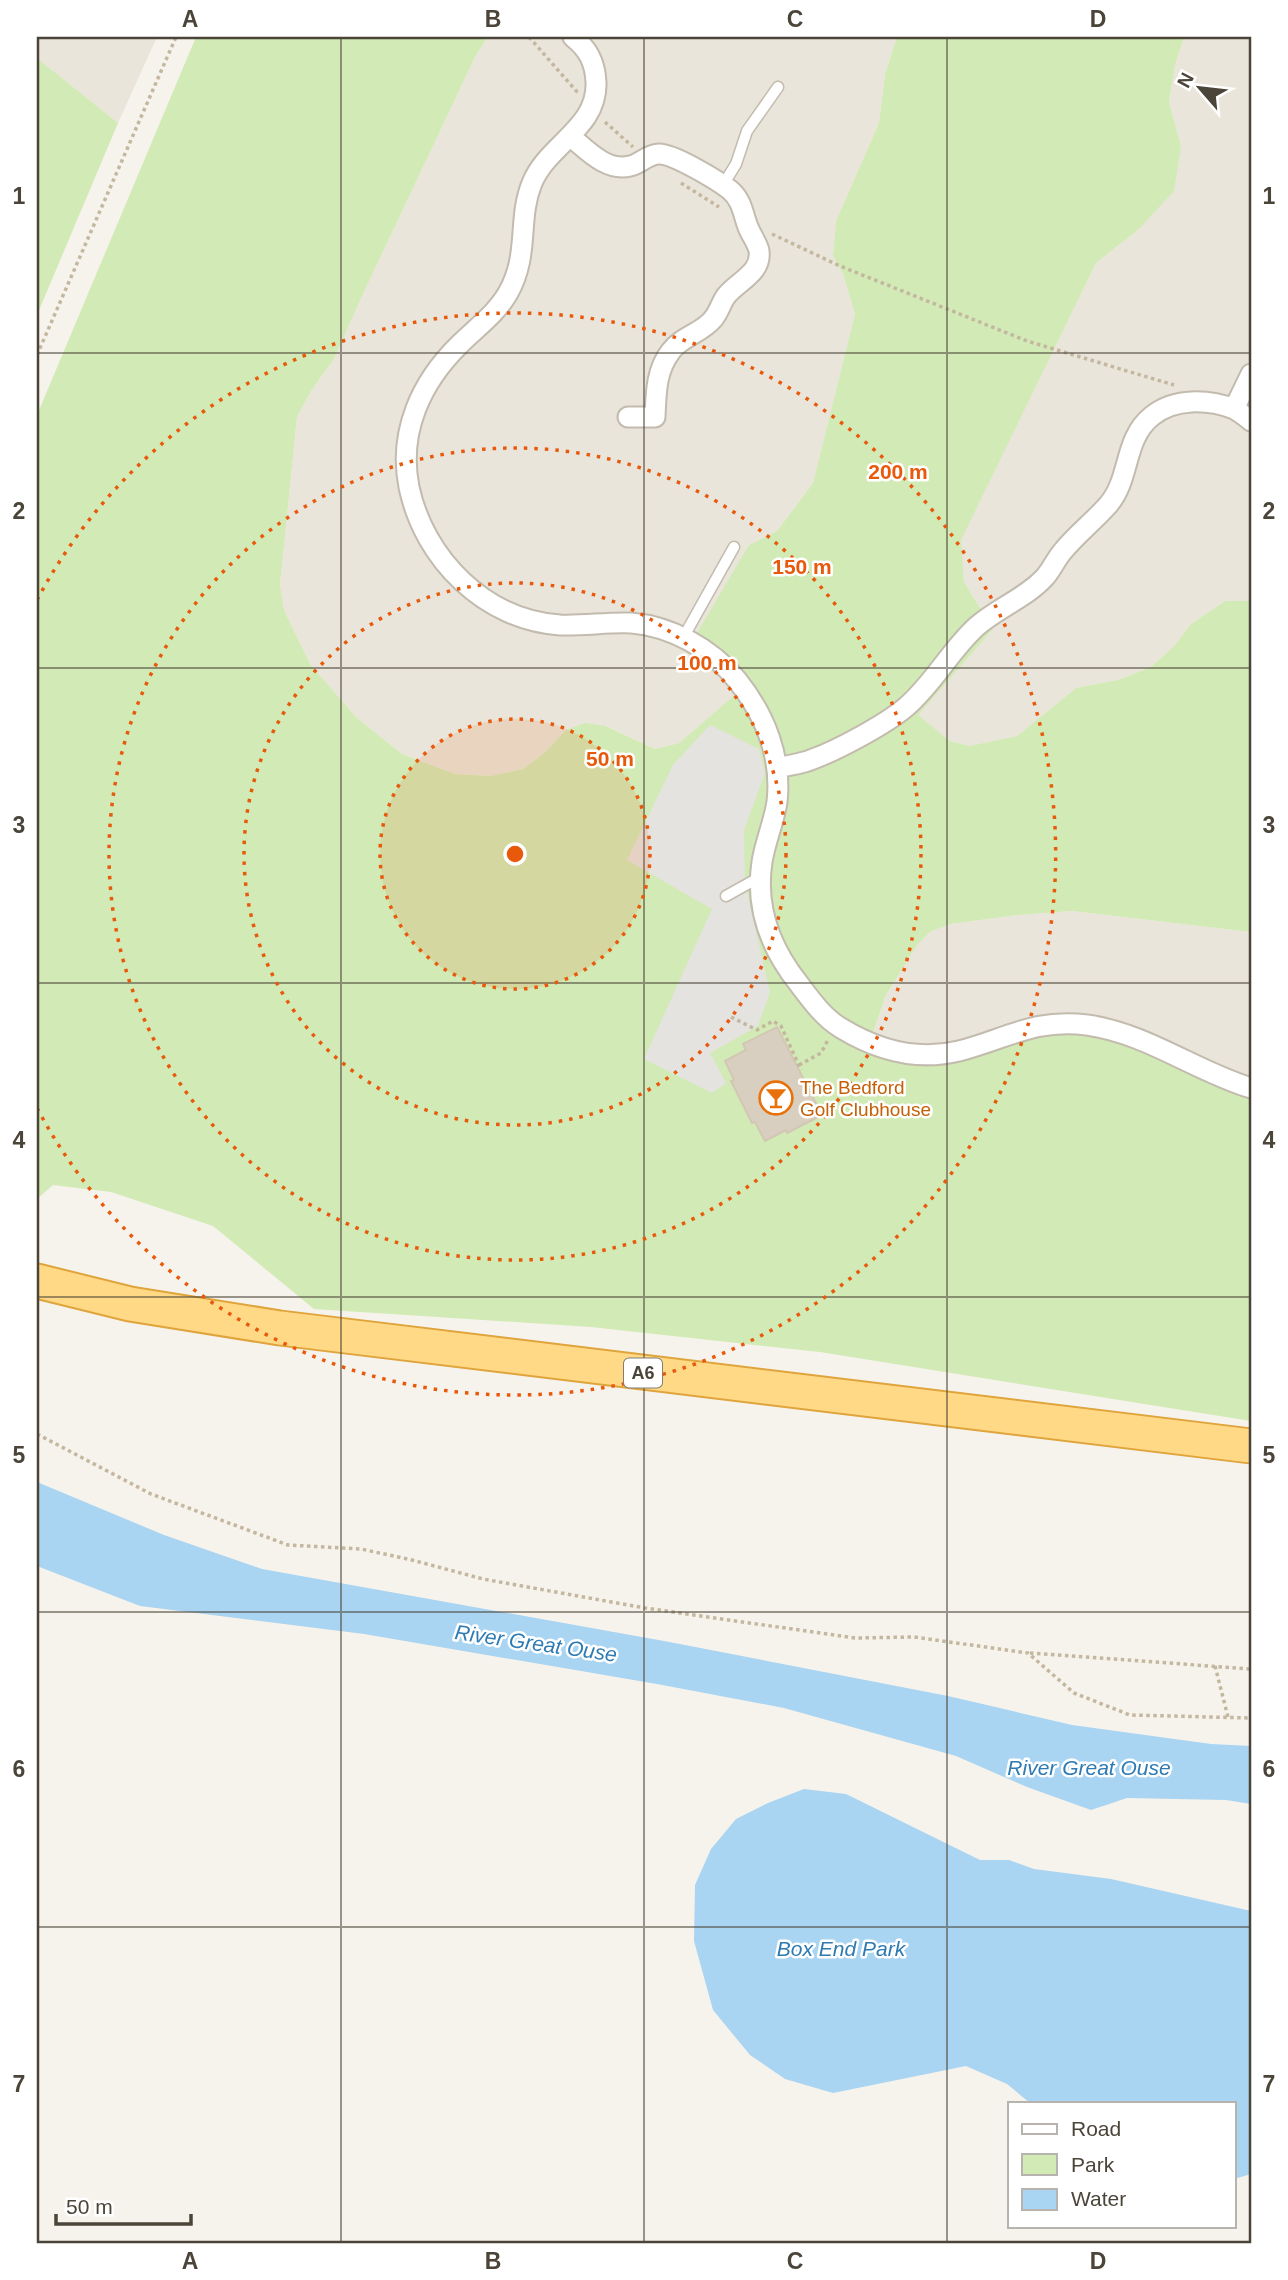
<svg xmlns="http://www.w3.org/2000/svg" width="1288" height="2280" font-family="Helvetica,sans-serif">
  <rect width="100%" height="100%" fill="#f6f3ec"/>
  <path fill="#eae5da" d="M37,37h120l-39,86 -81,-65z
    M488,37h409l-12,37 -6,49 -43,98 -3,35 10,18 12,40 -42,169 -36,48 -28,14 -11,147 -59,51 -24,6 -48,-23 -41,4 -22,23 -21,16 -33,7 -35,-2 -53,-20 -46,-37 -46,-53 -26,-54 -4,-25 17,-168 14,-26 23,-32 29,-65 113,-239z
    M1184,37h67v564h-26l-34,23 -17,22 -23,21 -33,13 -42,8 -59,48 -48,10 -19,-5 -33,-26 76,-86 -29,-47 -4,-42 136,-277 43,-34 42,-83 -12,-44 6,-37z
    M1072,911l179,21v148l-205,-63 -35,7 -56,17 -32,5 -33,-4 -18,-5 14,-42 32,-51 12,-12 20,-8 68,-9z"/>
  <path fill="#d2eab5" d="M196,37h292l-12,18 -113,239 -29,65 -23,32 -14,26 -17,168 4,25 26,54 46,53 46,37 53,20 35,2 33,-7 21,-16 22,-23 19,-7 21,3 49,23 24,-6 59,-51 -47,-49 58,-98 28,-14 36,-48 42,-169 -12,-40 -10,-18 3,-35 43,-98 6,-49 12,-37h287l-9,28 -6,37 12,44 -7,45 -35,38 -43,34 -135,277 3,42 29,47 -75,86 32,26 19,5 48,-10 59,-48 42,-8 33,-13 23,-21 17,-22 34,-23h26v331l-179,-21 -54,4 -68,9 -20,8 -12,12 -32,51 -14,41 18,6 33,4 32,-5 56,-17 35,-7 205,63v341l-431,-69 -229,-25 -277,-18 -101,-83 -102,-34 -58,-7 -16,14v-784z
    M37,58l81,65 -81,192z"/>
  <path fill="#e5e3e0" d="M710,725l49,24 6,24 -21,57 1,54 25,108 -12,34 -48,27 16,30 -14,10 -68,-34 68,-150 -85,-49 46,-95z"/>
  <path fill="#a9d4f2" d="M37,1482l127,53 98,34 402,72 284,55 124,29 139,19 40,2v58l-25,-4 -99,-2 -36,12 -64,-23 -71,-31 -172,-48 -127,-24 -293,-50 -224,-28 -103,-40z
    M804,1789l42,5 134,66h29l25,9 77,10 140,32v263l-17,5v-76h-204l-23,-19 -41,-18 -133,27 -48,-14 -35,-24 -37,-45 -19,-69 1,-56 16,-36 25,-30 32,-16z"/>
  <path fill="#d8cfc1" stroke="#d3c7b4" stroke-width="2" d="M777,1027l45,88 -35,18 -1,-3 -21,11 -10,-19 -3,1 -21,-42 3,-1 -9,-19 21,-11 -3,-6z"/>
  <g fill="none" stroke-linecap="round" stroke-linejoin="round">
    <defs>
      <path id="service" d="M723,185l13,-21 11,-33 31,-44
        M683,638l51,-91
        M726,896l34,-19"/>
      <path id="minor" d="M573,37c15,12 22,25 23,45 2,46 -48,62 -64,101 -15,37 -2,71 -24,110 -12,21 -32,35 -48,51 -39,38 -62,88 -51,143 15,72 76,133 151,138 24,1 47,-3 71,-2 40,3 81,26 106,57 28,35 45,77 40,122 -3,20 -12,40 -15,60 -7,46 9,87 37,122 12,16 25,34 42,44 36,22 77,33 118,23 47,-12 76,-33 128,-26 59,8 108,46 164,63
        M570,136c16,13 36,36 60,30 10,-2 18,-12 29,-12 15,0 58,26 71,36 12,10 13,24 18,37 3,8 10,17 11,24 3,22 -21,30 -33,45 -5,7 -7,16 -13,23 -11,14 -31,17 -42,32 -15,19 -15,42 -16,66h-27
        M1234,409l17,-35
        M777,768c12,-3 25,-4 36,-9 25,-9 73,-35 93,-52 27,-23 44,-56 70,-80 21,-19 50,-29 69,-50 7,-8 11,-18 18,-26 14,-17 31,-30 45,-46 23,-26 15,-66 44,-89 22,-18 56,-17 82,-7 6,3 12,8 17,12"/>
      <path id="trunk" d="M37,1281l93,23 150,24 971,118"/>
    </defs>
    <use href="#service" stroke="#c2bbae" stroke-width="13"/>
    <use href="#minor" stroke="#c2bbae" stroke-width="23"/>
    <use href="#trunk" stroke="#e0a43c" stroke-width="37"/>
    <path stroke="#c4b79f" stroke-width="3.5" stroke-dasharray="3.5 3.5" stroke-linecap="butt" d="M529,37l49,56
      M605,122l28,25
      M681,183l38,24
      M772,234l68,32 187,75 147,44
      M37,355l139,-318
      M731,1017l26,13 16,-9 8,5 20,44
      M799,1065l22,-12 7,-13
      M37,1434l114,60 137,51 73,4 51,11 71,19 162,29 210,30 59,-1 114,16 46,40 56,22 121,3
      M1030,1653l221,16
      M1215,1666l13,51"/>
    <use href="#service" stroke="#fff" stroke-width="10"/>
    <use href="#minor" stroke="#fff" stroke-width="19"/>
    <use href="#trunk" stroke="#ffd985" stroke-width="33"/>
  </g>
  <path fill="none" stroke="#4b4439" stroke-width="2" stroke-opacity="0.55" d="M341,37v2206M644,37v2206M947,37v2206M37,353h1214M37,668h1214M37,983h1214M37,1297h1214M37,1612h1214M37,1927h1214"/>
  <circle cx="515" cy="854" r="135" fill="#e8590c" fill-opacity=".12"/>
  <g fill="none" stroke="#e8590c" stroke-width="3.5" stroke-dasharray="3.5 7">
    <circle cx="515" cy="854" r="135"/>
    <circle cx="515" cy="854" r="271"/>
    <circle cx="515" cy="854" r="406"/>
    <path d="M37 600A541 541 0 1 1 37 1108"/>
  </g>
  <defs>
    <symbol id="bar-ring" viewBox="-11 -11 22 22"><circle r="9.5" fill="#fff" stroke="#e8710a" stroke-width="1.5"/><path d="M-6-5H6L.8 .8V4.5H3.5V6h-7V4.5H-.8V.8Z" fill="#e8710a"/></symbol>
  </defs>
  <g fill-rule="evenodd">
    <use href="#bar-ring" x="757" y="1079" width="38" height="38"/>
  </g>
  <g text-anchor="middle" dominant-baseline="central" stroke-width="5" stroke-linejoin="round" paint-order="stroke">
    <rect fill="#fff" stroke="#817c74" stroke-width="2" x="624" y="1358.5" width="38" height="29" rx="5"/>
    <g font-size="18" font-weight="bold" fill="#4b4439">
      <text x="643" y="1373">A6</text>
    </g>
    <g font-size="19" fill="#c56008" stroke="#fff" text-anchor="start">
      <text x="800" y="1087">The Bedford<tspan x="800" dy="22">Golf Clubhouse</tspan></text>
    </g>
    <g font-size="21" font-style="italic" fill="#2e7ab2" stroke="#fff">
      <text transform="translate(536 1643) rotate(8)">River Great Ouse</text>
      <text x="1089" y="1767">River Great Ouse</text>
      <text x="841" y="1948">Box End Park</text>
    </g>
  </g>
  <circle cx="515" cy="854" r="10" fill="#e8590c" stroke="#fff" stroke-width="3.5"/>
  <g font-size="21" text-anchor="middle" font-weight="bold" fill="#e8590c" stroke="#fff" stroke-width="5" stroke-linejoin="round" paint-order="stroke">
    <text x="898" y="479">200 m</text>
    <text x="802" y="574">150 m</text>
    <text x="707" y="670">100 m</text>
    <text x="610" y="766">50 m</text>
  </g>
  <rect width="1288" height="2280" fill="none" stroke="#ffffff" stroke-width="77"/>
  <rect x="1008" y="2102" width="228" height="126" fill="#ffffff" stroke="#b7b4b0" stroke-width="2"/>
  <rect x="1022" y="2124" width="35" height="10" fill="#ffffff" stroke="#b7b4b0" stroke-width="2"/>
  <text x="1071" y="2136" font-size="21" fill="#4b4439">Road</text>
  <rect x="1022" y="2154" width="35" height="21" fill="#d2eab5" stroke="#b7b4b0" stroke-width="2"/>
  <text x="1071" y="2172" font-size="21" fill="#4b4439">Park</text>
  <rect x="1022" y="2189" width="35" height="21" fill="#a9d4f2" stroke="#b7b4b0" stroke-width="2"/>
  <text x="1071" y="2206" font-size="21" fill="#4b4439">Water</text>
  <g transform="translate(1200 88) rotate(298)" stroke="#ffffff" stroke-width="5" paint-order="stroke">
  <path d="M0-5L12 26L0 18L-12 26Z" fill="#4b4439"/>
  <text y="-10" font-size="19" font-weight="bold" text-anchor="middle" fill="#4b4439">N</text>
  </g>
  <path d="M56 2214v10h135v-10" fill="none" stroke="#4b4439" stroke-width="3.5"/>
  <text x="66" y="2214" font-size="21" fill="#4b4439" stroke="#ffffff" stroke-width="5" paint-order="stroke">50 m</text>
  <rect x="38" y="38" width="1212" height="2204" fill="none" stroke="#4b4439" stroke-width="2.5"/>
  <g font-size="23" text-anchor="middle" font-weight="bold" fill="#4b4439">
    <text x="190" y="27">A</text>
    <text x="493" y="27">B</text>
    <text x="795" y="27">C</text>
    <text x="1098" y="27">D</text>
    <text x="19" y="204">1</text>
    <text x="1269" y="204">1</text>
    <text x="19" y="519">2</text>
    <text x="1269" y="519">2</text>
    <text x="19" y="833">3</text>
    <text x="1269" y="833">3</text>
    <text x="19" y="1148">4</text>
    <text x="1269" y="1148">4</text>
    <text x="19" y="1463">5</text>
    <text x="1269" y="1463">5</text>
    <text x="19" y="1777">6</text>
    <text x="1269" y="1777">6</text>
    <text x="19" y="2092">7</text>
    <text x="1269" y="2092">7</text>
    <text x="190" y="2269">A</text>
    <text x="493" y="2269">B</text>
    <text x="795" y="2269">C</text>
    <text x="1098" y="2269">D</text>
  </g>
</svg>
